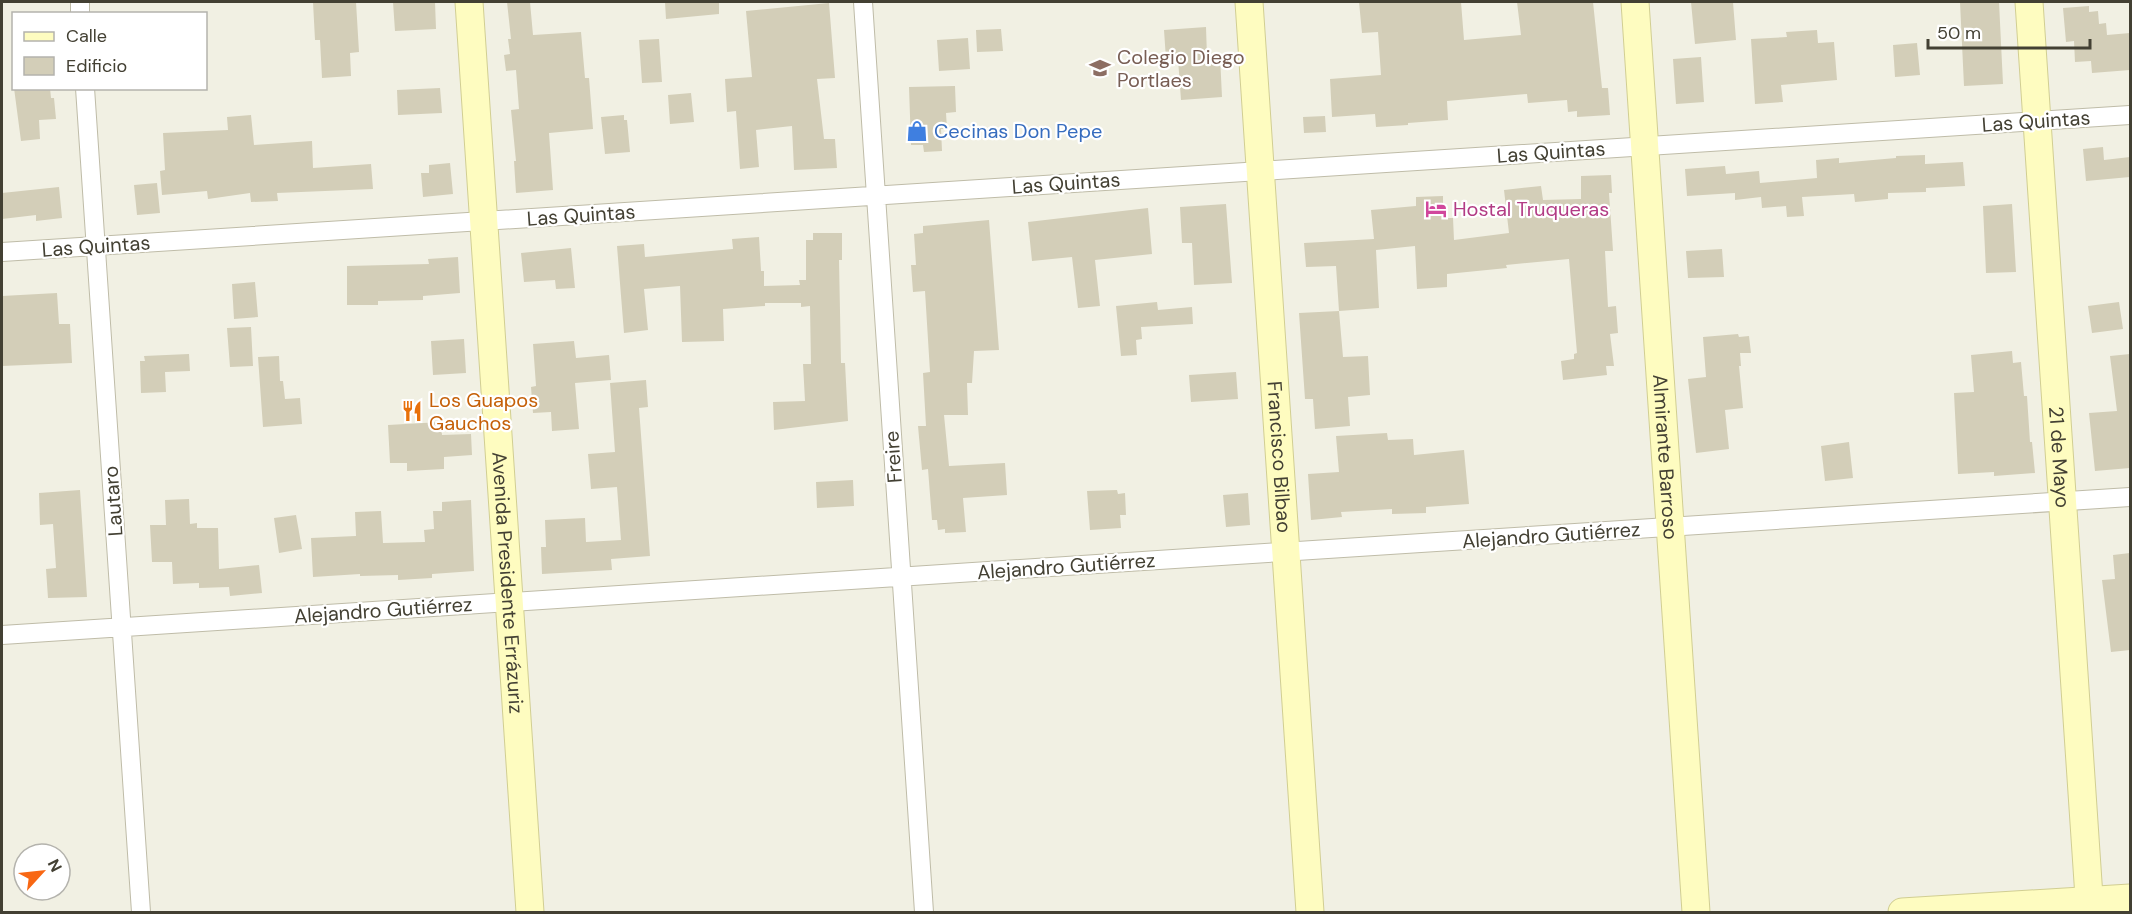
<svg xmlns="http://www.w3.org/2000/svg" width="2132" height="914" font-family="'DM Sans',sans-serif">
  <rect width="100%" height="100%" fill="#f1f0e3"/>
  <path fill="#d3ceb8" d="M313,2h43l3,50 -9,1 1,23 -29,2 -2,-38h-5z
    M393,2h42l1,27 -41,2z
    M507,2h23l3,33 48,-3 4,46h4l4,51 -44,4 4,57 -37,3 -2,-32h2l-5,-51 8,-1 -3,-39 -10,1 -2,-16 6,-1 -2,-15h3z
    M665,2h54v12l-53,5z
    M1359,2h102l3,38 57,-5 -4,-33h76l9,86h6l2,27 -33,2v-6l-9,1 -1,-12 -39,3 -1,-9 -80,7 1,19 -40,3v2l-32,2 -1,-13 -43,3 -2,-38 51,-4 -3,-43 -16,1z
    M1691,2h42l3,38 -41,4z
    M1960,2h39l4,82 -39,2z
    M829,3l6,75 -18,1 7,60h11l2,29 -43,2 -2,-44 -36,4 3,37 -19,2 -4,-58 -9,1 -2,-33 27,-2 -6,-66z
    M2089,6v6l9,-1 1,13 7,-1 1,12 23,-2v37l-38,3 -1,-12 -16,1 -1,-21 -8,1 -3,-34z
    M1206,27l1,30 13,-1 2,41 -41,3 -3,-41h-12l-2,-29z
    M1001,29l2,22 -26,1 -1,-22z
    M1817,30l1,13 16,-1 3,38 -56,5 2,17 -28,2 -4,-65 36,-2 -1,-5z
    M968,38l2,31 -31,2 -2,-31z
    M659,39l3,43 -20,1 -3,-43z
    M1917,43l3,32 -25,2 -2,-32z
    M1701,57l3,45 -28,2 -3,-45z
    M955,86l1,26 -10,1 1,16h-6l1,22 -18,1 -1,-7h-12l-2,-58z
    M14,88h36l1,10h3l2,21 -17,1 1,19 -19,2z
    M440,88l2,25 -44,2 -1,-25z
    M691,93l3,29 -24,2 -2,-29z
    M251,115l3,30 58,-4 1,27 58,-4 2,25 -96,4 1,8 -27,1 -1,-9 -42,6 -1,-8 -45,4 -2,-24 5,-1 -2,-37 65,-3 -1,-13z
    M624,115v5h3l3,32 -25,2 -4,-37z
    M1325,116l1,16 -22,1 -1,-16z
    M2103,147l1,13 26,-3v20l-44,4 -3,-32z
    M1925,155v9l38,-2 2,24 -39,2v4l-38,1v6l-33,3 -1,-8 -52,3 2,19 -17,1 -1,-11 -24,2 -1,-11 -26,3v-7l-48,3 -2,-27 40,-3 1,8 33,-3 1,12 57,-5 -1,-18 23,-2v5l57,-5v-2z
    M450,163l3,31 -30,3 -2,-24h8v-8z
    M1611,175l1,18h-3l4,58h-8l3,56 8,-1 2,27 -8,1 4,32h-8l1,9 -44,5 -2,-19 13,-2v-5l3,-1 -8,-94 -63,6 1,3 -60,6v13l-30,2 -2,-43 -39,4 3,58 -40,3 -3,-45 -30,1 -2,-24 70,-4 -3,-29 45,-4v-9l27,-1v22h10l1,22 55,-7 -5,-43 37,-4 2,14 38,-1v-23z
    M157,183l3,30 -23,2 -3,-30z
    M59,187l3,31 -26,3v-6l-34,4v-26z
    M1226,204l6,79 -38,2 -2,-42h-10l-2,-36z
    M2012,204l4,68 -30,1 -3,-67z
    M1148,208l4,46 -57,6 5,46 -22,2 -6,-51 -40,4 -4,-39z
    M989,220l10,130 -25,1 -2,32h-5l1,32h-24l5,51 56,-3 2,32 -44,3 3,34 -21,1v-4l-7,1 -1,-10h-5l-4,-51 -6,1 -4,-44h8l-3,-53 7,-1 -5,-81 -12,1 -2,-27h5l-2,-31 9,-1v-7z
    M813,233h29v27h-3l2,103h4l3,58 -74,9 -1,-28 32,-1 -2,-37h8l-1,-58 -9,1v-4h-36v3l-42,3 1,32 -42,1 -2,-56 -36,3 4,41 -24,3 -7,-87 27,-2 1,13 88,-8 -1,-10 27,-2 2,34h3v15l36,-1 -1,-5h7v-40h7z
    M571,248l4,40 -19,1 -1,-9 -31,2 -3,-29z
    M1722,249l2,28 -36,1 -2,-27z
    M458,257l2,36 -37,3v4l-45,1v4h-31v-39l82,-2 -1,-5z
    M255,282l3,35 -24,2 -2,-35z
    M57,293l2,31h11l2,39 -70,3v-70z
    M1157,302l1,8 34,-3 1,17 -52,3 1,12 -6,1 1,15 -16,1 -5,-50z
    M2119,302l4,27 -31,4 -4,-27z
    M1339,311l4,46 25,-1 2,39 -22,2 2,29 -35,3 -2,-30h-8l-6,-86z
    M251,327l2,39 -23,1 -3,-39z
    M1738,334l1,3 10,-1 2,17h-11l1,13h-2l4,42 -18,2 4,39 -33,4 -8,-74 18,-2 -3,-40z
    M464,339l2,34 -33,2 -2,-34z
    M574,341l2,17 33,-3 2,25 -36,3 4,46 -27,2 -1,-19 -18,1 -2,-26 5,-1 -3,-42z
    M2012,351l1,12 8,-1 3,34h3l3,46h2l3,31 -41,3v-4l-36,2 -4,-81 20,-1 -3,-37z
    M189,354l1,17 -25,1 1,20 -25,1 -1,-32h5l-1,-5z
    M2130,354v114l-35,3 -6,-58 28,-2 -7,-55z
    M279,356l1,25h3l2,18 15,-1 2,26 -39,3 -5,-70z
    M1236,372l2,27 -47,3 -2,-27z
    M646,380l2,27 -9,1 11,148 -39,3 1,11 -70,4 -1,-27h5l-1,-27 40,-2 1,24 35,-2 -4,-53 -26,2 -3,-35 27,-2 -5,-69z
    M441,422l1,13 29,-1 1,21 -28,2v12l-37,2v-8h-17l-2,-38z
    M1387,433l1,7 25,-1 1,16 50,-5 5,54 -43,3v6l-34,1v-5l-51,3 1,5 -31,3 -3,-46 31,-2 -3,-36z
    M1849,442l4,36 -28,3 -4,-35z
    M853,480l1,26 -37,2 -1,-26z
    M80,490l7,107 -39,1 -2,-29 10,-1 -3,-44 -13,1 -1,-32z
    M1117,490l1,4 7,-1 1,22h-6l1,13 -31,2 -3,-39z
    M1248,493l2,32 -24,2 -3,-32z
    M189,499l1,25 7,-1v5h21l1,41 40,-4 3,28 -32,3 -1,-9 -30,1v-5l-26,1 -1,-22h-20l-2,-37h16l-1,-25z
    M471,500l3,71 -42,3v4l-34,2v-5l-38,1v-2l-47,3 -2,-39 45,-2 -1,-24 26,-1 2,32 42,-1 -1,-12 10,-1 -1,-18h9v-9z
    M296,515l6,34 -23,4 -5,-35z
    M2130,553v97l-19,2 -9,-72 13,-1 -2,-24z"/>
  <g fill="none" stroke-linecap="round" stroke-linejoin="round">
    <defs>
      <path id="street" d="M80,2v12
        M863,2l61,910
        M85,88l56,824
        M2,252l2128,-137
        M2,635l2128,-138"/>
      <g id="secondary">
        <path id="s1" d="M469,2l61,910"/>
        <path id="s2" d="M1249,2l61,910"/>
        <path id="s3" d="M1635,2l61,910"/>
        <path id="s4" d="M2029,2l61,910"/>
        <path d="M1902,912l228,-14"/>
      </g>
    </defs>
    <use href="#street" stroke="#bfbca8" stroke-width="20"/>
    <use href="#secondary" stroke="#d1ce92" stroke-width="29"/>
    <use href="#street" stroke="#fff" stroke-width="18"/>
    <use href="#secondary" stroke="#fefcc0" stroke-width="27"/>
  </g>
  <defs>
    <symbol id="school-bare" viewBox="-9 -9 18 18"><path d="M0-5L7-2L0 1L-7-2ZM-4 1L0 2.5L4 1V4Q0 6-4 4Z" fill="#8d6e63" stroke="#fff" stroke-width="2.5" paint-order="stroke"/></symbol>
    <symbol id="shop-bare" viewBox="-9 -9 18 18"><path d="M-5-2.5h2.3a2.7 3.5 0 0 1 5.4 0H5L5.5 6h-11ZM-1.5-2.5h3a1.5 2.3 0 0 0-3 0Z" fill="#3f7fe0" stroke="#fff" stroke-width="2.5" paint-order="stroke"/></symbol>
    <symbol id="hotel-bare" viewBox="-9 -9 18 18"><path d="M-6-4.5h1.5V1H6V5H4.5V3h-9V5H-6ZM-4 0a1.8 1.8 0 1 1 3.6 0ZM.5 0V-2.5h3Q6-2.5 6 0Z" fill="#d1479c" stroke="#fff" stroke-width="2.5" paint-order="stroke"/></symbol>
    <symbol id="restaurant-bare" viewBox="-9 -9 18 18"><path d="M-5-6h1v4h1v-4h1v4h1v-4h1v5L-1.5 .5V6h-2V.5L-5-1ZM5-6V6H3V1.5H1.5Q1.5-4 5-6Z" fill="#e8710a" stroke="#fff" stroke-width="2.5" paint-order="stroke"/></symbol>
  </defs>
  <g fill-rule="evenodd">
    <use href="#school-bare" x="1085" y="53" width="30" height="30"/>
    <use href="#shop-bare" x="902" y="116" width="30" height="30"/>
    <use href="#hotel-bare" x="1421" y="194" width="30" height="30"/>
    <use href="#restaurant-bare" x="397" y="396" width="30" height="30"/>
  </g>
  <g text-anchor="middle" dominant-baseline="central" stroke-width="4.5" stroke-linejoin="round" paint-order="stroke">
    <g font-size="20" fill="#785e54" stroke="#fff" text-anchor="start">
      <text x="1117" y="57">Colegio Diego<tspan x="1117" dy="23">Portlaes</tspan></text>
    </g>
    <g font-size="20" fill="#434033" stroke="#fff">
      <text transform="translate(2036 121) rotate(-4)">Las Quintas</text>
      <text transform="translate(1551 152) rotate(-4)">Las Quintas</text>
      <text transform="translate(1066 183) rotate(-4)">Las Quintas</text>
      <text transform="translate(581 215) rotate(-4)">Las Quintas</text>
      <text transform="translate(96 246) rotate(-4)">Las Quintas</text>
      <text transform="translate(893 457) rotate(-94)">Freire</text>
      <text stroke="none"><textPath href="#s2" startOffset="456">Francisco Bilbao</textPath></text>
      <text stroke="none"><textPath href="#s3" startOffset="456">Almirante Barroso</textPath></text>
      <text stroke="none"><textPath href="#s4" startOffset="456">21 de Mayo</textPath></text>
      <text transform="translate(113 501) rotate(-94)">Lautaro</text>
      <text transform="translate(1551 535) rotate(-4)">Alejandro Gutiérrez</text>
      <text transform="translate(1066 566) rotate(-4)">Alejandro Gutiérrez</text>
      <text stroke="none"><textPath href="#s1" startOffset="582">Avenida Presidente Errázuriz</textPath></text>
      <text transform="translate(383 610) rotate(-4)">Alejandro Gutiérrez</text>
    </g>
    <g font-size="20" fill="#366cbe" stroke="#fff" text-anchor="start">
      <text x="934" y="131">Cecinas Don Pepe</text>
    </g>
    <g font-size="20" fill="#b23c85" stroke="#fff" text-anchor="start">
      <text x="1453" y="209">Hostal Truqueras</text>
    </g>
    <g font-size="20" fill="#c56008" stroke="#fff" text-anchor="start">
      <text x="429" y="400">Los Guapos<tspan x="429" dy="23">Gauchos</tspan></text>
    </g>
  </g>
  <rect width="2132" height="914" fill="none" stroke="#434033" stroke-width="6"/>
  <rect x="12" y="12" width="195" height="78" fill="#ffffff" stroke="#b4b3ad" stroke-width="1.5"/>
  <rect x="24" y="32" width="30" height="9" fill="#fefcc0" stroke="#b4b3ad" stroke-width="1.5"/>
  <text x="66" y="42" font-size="18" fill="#434033">Calle</text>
  <rect x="24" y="57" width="30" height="18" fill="#d3ceb8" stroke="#b4b3ad" stroke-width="1.5"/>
  <text x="66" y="72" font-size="18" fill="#434033">Edificio</text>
  <g transform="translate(42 872) rotate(63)"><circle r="28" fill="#ffffff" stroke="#b4b3ad" stroke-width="1.5"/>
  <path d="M0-4.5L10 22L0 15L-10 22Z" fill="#f86713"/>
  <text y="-9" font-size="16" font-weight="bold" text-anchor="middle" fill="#434033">N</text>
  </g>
  <path d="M1928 39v9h162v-9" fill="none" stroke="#434033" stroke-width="3"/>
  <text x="1937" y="39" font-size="18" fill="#434033" stroke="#ffffff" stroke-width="4.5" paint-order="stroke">50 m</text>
</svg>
